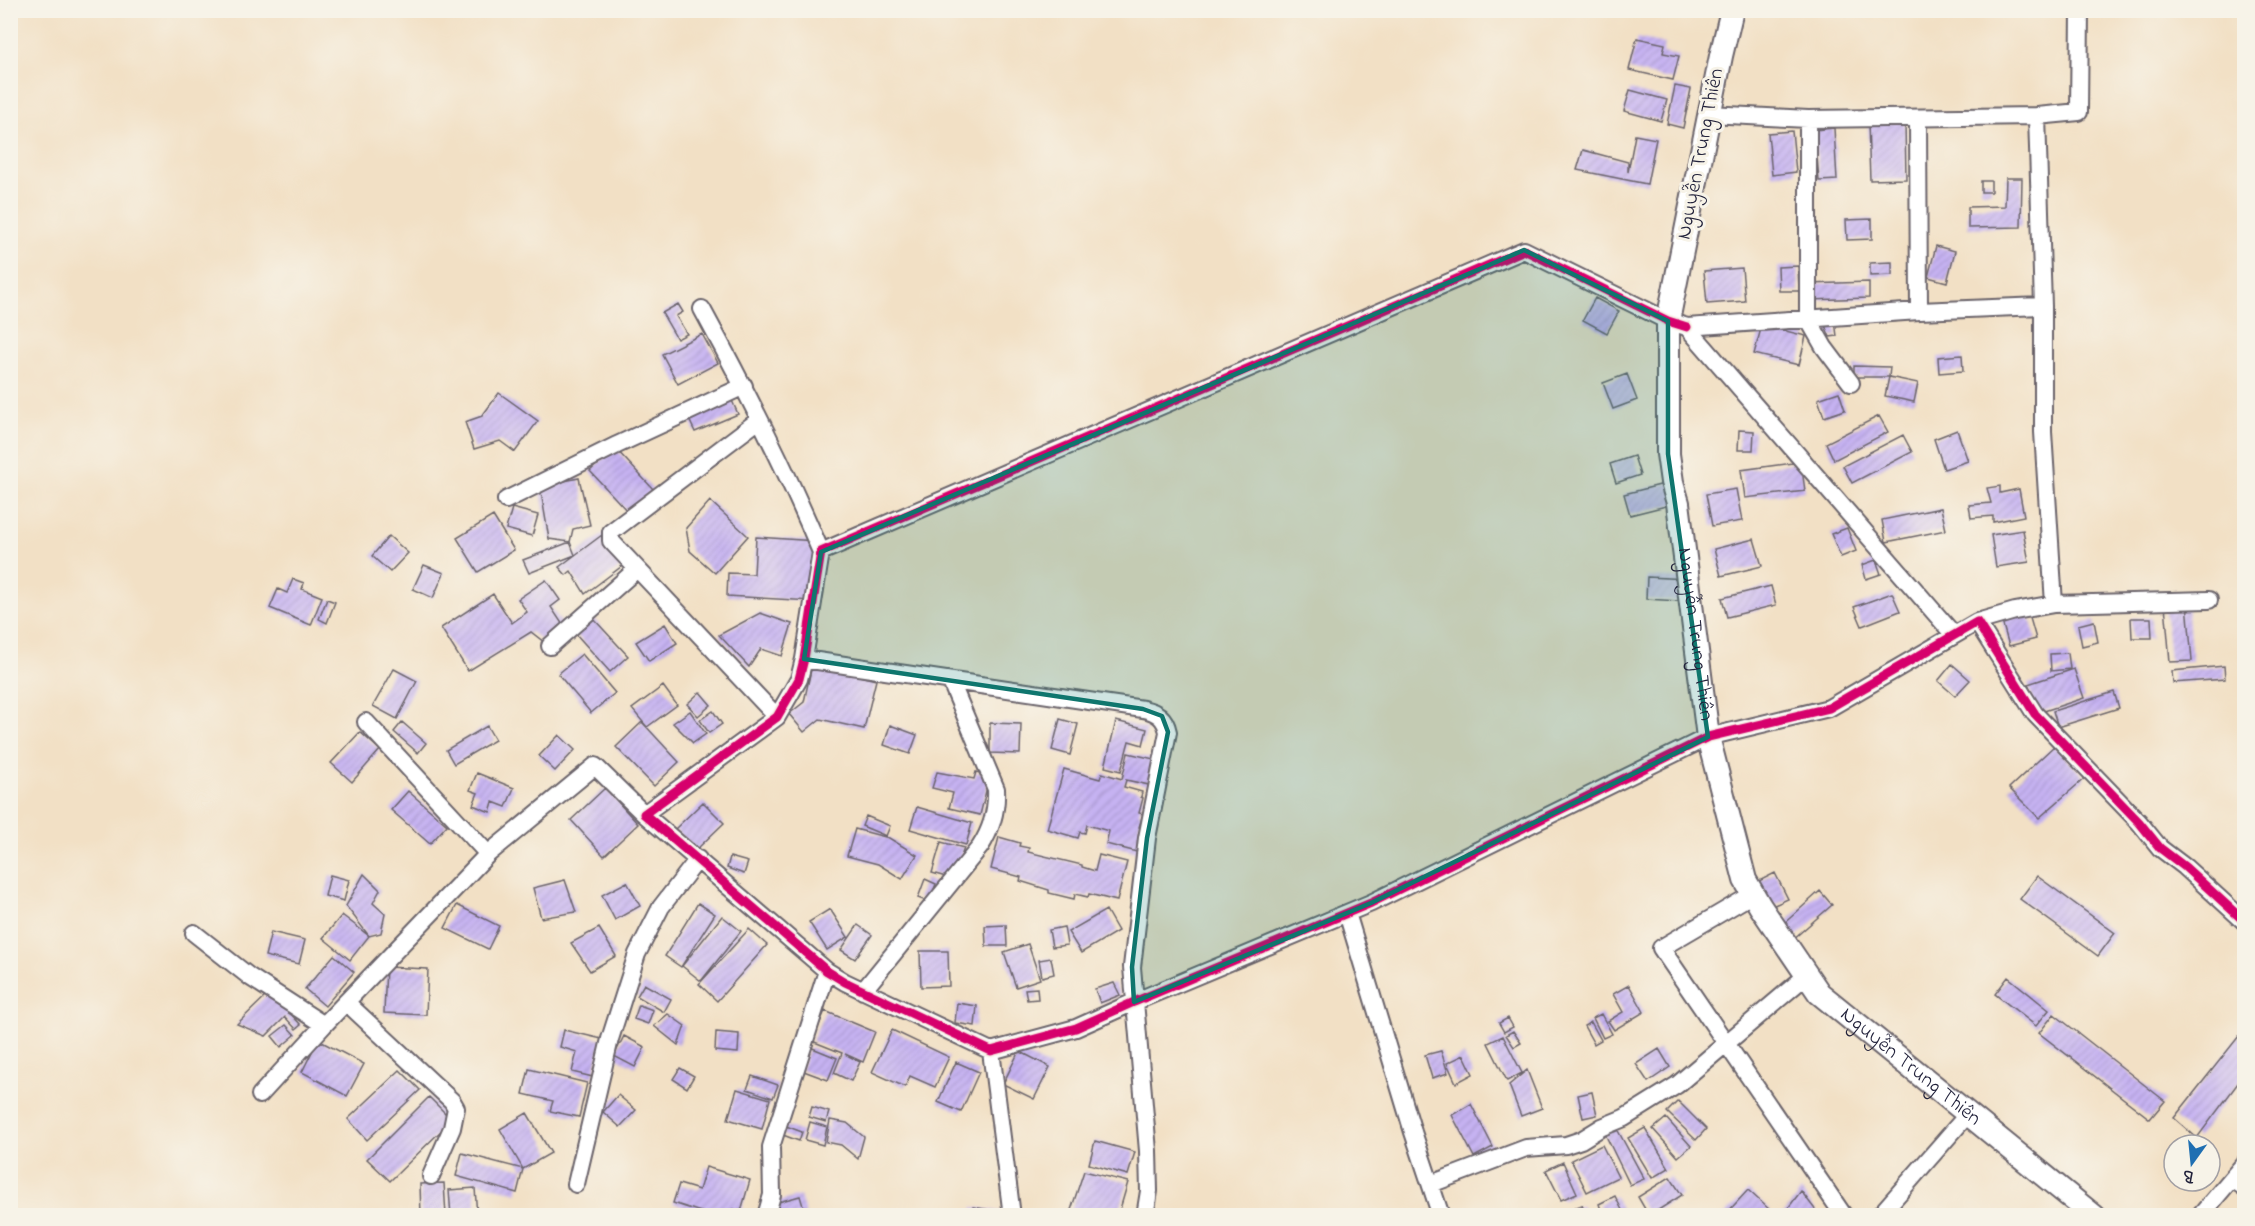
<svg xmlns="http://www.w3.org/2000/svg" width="2255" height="1226" font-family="'Indie Flower',sans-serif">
  <defs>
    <pattern id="building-hatch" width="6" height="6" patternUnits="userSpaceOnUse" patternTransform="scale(1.5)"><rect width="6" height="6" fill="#c6b2f2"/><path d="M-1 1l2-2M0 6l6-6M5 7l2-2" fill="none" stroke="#aa99d0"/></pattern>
  </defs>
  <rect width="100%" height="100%" fill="#f7f3e8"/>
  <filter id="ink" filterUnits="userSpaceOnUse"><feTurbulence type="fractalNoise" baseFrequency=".0167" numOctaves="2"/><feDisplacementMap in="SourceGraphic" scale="12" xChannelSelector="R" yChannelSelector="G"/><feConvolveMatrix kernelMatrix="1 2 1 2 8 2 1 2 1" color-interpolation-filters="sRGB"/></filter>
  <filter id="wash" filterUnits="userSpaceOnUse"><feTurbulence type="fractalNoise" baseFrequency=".008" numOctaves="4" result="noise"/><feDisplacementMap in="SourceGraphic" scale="24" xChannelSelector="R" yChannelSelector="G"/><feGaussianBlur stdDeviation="1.35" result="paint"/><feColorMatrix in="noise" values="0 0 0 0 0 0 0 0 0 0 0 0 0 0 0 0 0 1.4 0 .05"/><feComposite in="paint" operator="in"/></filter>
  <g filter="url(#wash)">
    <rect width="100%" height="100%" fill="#f2e0c5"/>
    <g id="blocks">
      <path fill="url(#building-hatch)" d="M1637,38l28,6 -2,9 16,3 -6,24 -44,-10z
        M1675,86l16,3 -8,39 -16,-4z
        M1630,90l37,10 -6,21 -37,-10z
        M1905,122l1,57 -36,1 -2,-57z
        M1834,128l3,52 -18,1 -4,-51z
        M1792,131l4,41 -24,3 -4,-42z
        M1635,135l21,4 -9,45 -70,-14 6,-20 45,12v10z
        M2006,178h16l-1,49 -53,1v-21l37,-1z
        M1981,181h10v11h-10z
        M1872,219v20l-25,1 -1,-20z
        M1936,246l19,5 -8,31 -19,-5z
        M1892,262v13l-22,1v-13z
        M1798,266l1,25h-20l-1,-24z
        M1742,268l3,33 -38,3 -3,-33z
        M1869,282v16l-60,2 -1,-16z
        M1595,298l24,13 -12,22 -24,-13z
        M678,304l5,8 -7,4 11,18 -10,5 -15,-26z
        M1835,321l2,15 -7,1 -6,-14z
        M1762,325l44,11 -7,29 -45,-11z
        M702,334l16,29 -40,21 -16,-30z
        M1962,355l1,16 -24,2 -1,-16z
        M1854,366l36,1 -1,10h-35z
        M1627,374l10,26 -24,9 -10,-26z
        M1889,377l29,6 -4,19 -29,-6z
        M1839,392l6,18 -21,7 -6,-18z
        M499,393l39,28 -23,31 -15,-11 -26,8 -9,-27 17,-6z
        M730,396l8,18 -43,18 -8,-17z
        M1879,416l9,16 -54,28 -8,-17z
        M1739,430l15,1 -1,19h-15z
        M1957,430l11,31 -24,8 -10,-30z
        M1903,435l9,17 -60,31 -9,-17z
        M615,448l38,41 -25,23 -38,-41z
        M1634,456l6,19 -24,8 -6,-19z
        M1801,462l4,29 -60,7 -4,-28z
        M579,478l11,47 -17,4 -3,13 -21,-3 -9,-53z
        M1672,482l6,21 -48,12 -6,-21z
        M2000,486v7l19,-4 5,27 -31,6v-6l-22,2 -2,-13 22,-2 -4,-15z
        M1736,489l6,32 -30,5 -6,-32z
        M710,501l38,35 -33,37 -25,-22 -4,-23z
        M512,508l26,7 -6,21 -26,-7z
        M1941,508l5,22 -60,12 -4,-22z
        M493,516l21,34 -36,22 -21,-34z
        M1847,528l9,23 -15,6 -10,-23z
        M2023,530l6,32 -33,5 -5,-32z
        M606,532l20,31 -41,31 -14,-23 -5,4 -7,-8z
        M389,536l19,17 -18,19 -18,-16z
        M756,537l60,4 -4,60 -85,-5 1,-23 26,1z
        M1754,539l8,27 -41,10 -7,-27z
        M570,542l5,13 -46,18 -6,-13z
        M1876,560l5,14 -15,5 -4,-14z
        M424,565l20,8 -11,25 -20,-9z
        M1647,577l41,2 -9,22 -33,-2z
        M293,579l11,4 -2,6 20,8 -11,28 -41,-17 8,-19 9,4z
        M546,580l14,20 -9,7 14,21 -21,14 -13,-10 -63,39 -27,-43 52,-34 19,29 15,-11 -9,-13z
        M1771,586l5,19 -49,12 -5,-19z
        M1892,593l8,18 -38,15 -8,-19z
        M327,599l8,3 -8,21 -8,-4z
        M2187,603l5,58 -22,1 -5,-57z
        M2028,611l8,28 -27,7 -8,-28z
        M760,613l32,11 -10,32 -21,-7 -12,18 -30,-32z
        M592,617l36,39 -18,16 -35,-39z
        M2131,618h20l1,20h-20z
        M2094,621l4,21 -16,4 -4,-21z
        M665,624l12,19 -28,18 -13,-19z
        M2068,653l2,16 -19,2 -1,-17z
        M582,654l33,39 -24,20 -33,-39z
        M1952,664l18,16 -15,16 -17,-15z
        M812,665l64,15 -12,49 -44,-10 -16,13 -15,-18 15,-12z
        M2224,666l1,13 -52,4 -1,-12z
        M394,669l23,12 -20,38 -24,-13z
        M2074,669l10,29 -46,15 -10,-29z
        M663,686l14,19 -30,22 -15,-18z
        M700,692l11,13 -13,11 -11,-12z
        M2114,692l5,16 -61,19 -5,-16z
        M690,711l16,23 -13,9 -20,-20z
        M713,711l9,13 -13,9 -9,-13z
        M1060,719l18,5 -8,31 -18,-5z
        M1116,721l31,8 -4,16 -14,-4 -8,30 -16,-4z
        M402,722l24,21 -8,10 -24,-21z
        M642,722l37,40 -25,24 -38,-39z
        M990,723l31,1 -1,30 -30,-1z
        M890,725l27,10 -7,19 -26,-9z
        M487,726l8,14 -41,24 -8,-14z
        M360,732l20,18 -28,32 -21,-19z
        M559,735l16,15 -20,21 -16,-15z
        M2054,746l31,32 -46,40 -30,-30z
        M1128,753l26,6 -5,26 -23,-5 -2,7 18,5 -1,5 2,1 -4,15 4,1 -4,13 7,2 -9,23 -31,-8 3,-13 -22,-6 -2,8 -5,-1 -2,6 -31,-9 17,-60 36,10 2,-6 20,6z
        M937,772l37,7 2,-7 14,3 -10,40 -31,-7 4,-15 -21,-5z
        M477,773l37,15 -8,19 -13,-5 -3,10 -17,-7 5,-12 -8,-3z
        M605,788l33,36 -34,32 -33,-36z
        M408,791l39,34 -17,19 -39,-34z
        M703,802l21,21 -28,27 -21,-21z
        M917,807l55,16 -6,22 -56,-16z
        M866,816l24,10 -4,10 -24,-10z
        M855,829l34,9 28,17 -15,24 -24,-15 -31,-8z
        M999,837l21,6 -1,3 10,2 -1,4 54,13v2l13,4 4,-16 28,7 -10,39 -28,-7 -1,3 -13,-3 -1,5 -25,-6v-3l-29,-9 1,-4 -30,-8z
        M941,842l23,6 -11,31 -21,-6z
        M730,857l18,5 -4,12 -17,-6z
        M1775,873l13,26 -18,8 -13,-25z
        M364,874l16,16 -7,13 12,11 -4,19 -12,3 -23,-30z
        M330,875l19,5 -5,21 -19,-5z
        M2037,876l78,57 -17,23 -78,-57z
        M925,879l11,5 -7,18 -11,-4z
        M565,880l11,32 -35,6 -8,-30z
        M627,882l13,24 -25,14 -13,-25z
        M1820,891l12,14 -40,35 -12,-13z
        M698,903l17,11 -34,53 -16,-11z
        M457,905l42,21 -11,23 -43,-21z
        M830,909l18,28 -21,13 -18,-28z
        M1106,910l12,21 -37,22 -13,-21z
        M342,915l27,21 -19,24 -27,-22z
        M722,916l19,15 -40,50 -19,-15z
        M858,925l14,10 -17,24 -14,-9z
        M1006,925l1,21h-21l-1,-20z
        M1064,927l3,18 -15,2 -3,-17z
        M599,928l17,28 -26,15 -19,-28z
        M749,929l18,16 -50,56 -18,-17z
        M271,932l34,8 -6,24 -34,-8z
        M1028,944l12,35 -24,8 -12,-35z
        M920,951h28l1,35 -28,1z
        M334,955l20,17 -29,34 -20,-17z
        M1051,958l3,16 -12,3 -3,-17z
        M386,967l42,2 -2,46 -42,-2z
        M2008,977l41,33 -13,16 -41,-32z
        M1114,983l6,12 -20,8 -5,-14z
        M644,984l27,15 -7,13 -27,-16z
        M1629,985l15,27 -30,18 -6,-9 15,-9 -10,-18z
        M1037,988l1,11 -11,1 -2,-11z
        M270,992l31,33 -5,4 -11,-12 -19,19 -29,-12z
        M957,1003l20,3 -2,20 -20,-3z
        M639,1005l14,5 -5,14 -14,-5z
        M825,1011l50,21 -12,30 -18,-8 15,8 -9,19 -17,-8 8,-20 -30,-12z
        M668,1014l17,12 -7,19 -24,-19z
        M1601,1014l11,20 -9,4 -10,-20z
        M2054,1014l111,87 -15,18 -111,-86z
        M1508,1018l5,9 -9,5 -5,-9z
        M1591,1022l10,18 -7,4 -10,-18z
        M286,1025l9,10 -14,12 -9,-11z
        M564,1030l38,9 -9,38 -21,-5 5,-20 -17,-5z
        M892,1030l57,27 -14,30 -25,-11 -5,11 -33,-15z
        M1513,1031l8,12 -7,4 -8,-12z
        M716,1032l23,2 -1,19 -23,-2z
        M624,1036l21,11 -10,20 -21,-11z
        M1503,1036l19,37 -15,8 -19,-38z
        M2239,1036l5,4v35l-47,63 -23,-20z
        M318,1040l46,24 -17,32 -45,-24z
        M810,1047l27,11 -9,22 -27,-10z
        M1659,1049l11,18 -22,15 -12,-18z
        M1019,1051l31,16 -16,32 -31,-15z
        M1441,1051l7,22 -16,5 -7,-23z
        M1464,1055l9,19 -17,9 -9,-20z
        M956,1062l23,10 -18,40 -23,-10z
        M680,1068l14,8 -7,12 -14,-9z
        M529,1069l58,14 -8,34 -29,-6 3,-10 -30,-7z
        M400,1070l20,20 -53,50 -19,-21z
        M1527,1070l15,38 -21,8 -12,-31z
        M752,1076l26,9 -5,13 -26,-9z
        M737,1089l33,10 -8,30 -34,-10z
        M1592,1092l5,23 -14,3 -5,-23z
        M618,1095l18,15 -16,17 -17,-15z
        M429,1097l23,23 -62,61 -23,-22z
        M1678,1101l28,28 -10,11 -29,-28z
        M1471,1104l22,43 -19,10 -22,-42z
        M812,1107l17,5 -3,10 -17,-5z
        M527,1113l24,40 -28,16 -23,-40z
        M1666,1118l25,28 -13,11 -25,-28z
        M830,1120l17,3 17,14 -6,22 -17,-14 -15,-3z
        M810,1122l17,5 -4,18 -18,-5z
        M786,1126l16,6 -3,9 -16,-6z
        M1616,1127l28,52 -14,6 -26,-53z
        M1645,1128l24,40 -17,10 -24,-40z
        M1095,1141l40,11 -7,23 -39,-11z
        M1602,1145l16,32 -31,15 -16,-32z
        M462,1153l61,16 -6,24 -61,-17z
        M1563,1162l14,31 -16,7 -15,-30z
        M706,1167l44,13 -9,31 -8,-2 -2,7h-18l-40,-13 6,-19 20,6z
        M1084,1171l44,11 -10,34h-49z
        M1670,1177l12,18 -33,21 -11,-19z
        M444,1183l2,33h-25l-1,-32z
        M475,1188l2,28h-26l-2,-26z
        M1748,1190l22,20 -5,6h-41z
        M1801,1191l16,21 -3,4h-32z
        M800,1196l6,20h-32l-3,-12z
        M1615,1196l10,20h-22l-4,-12z
        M1582,1205l4,11h-15l-2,-6z
        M973,1207l34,6 -1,3h-35z"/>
    </g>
  </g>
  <g filter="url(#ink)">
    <use href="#blocks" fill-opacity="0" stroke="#6b646b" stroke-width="1.5"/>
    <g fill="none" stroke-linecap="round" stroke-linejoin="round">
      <defs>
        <path id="street" d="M1709,114l99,5 229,-3 6,190v126l11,172
          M2037,116l42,-4 1,-102
          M1918,118l1,193
          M1808,119v200l16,28 27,36
          M702,309c43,79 84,160 119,243
          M1687,327l-19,-6 -144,-71 -703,302 -17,107 -5,20 -22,38 -133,97 183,157 18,11 146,69 85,-23 58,-26 237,-99 337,-166 121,-29 148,-86 58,92 104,108 21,26 25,19 59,54
          M759,420l-148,112v9l166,176
          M506,500l111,-55 127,-59
          M1977,622l38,-11 39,-7 155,-4
          M1954,635l-267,-308 232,-16 124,-5
          M550,646l87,-77
          M804,659l339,50c14,3 22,8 25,23l-21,106 -15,129 16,184 1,40 -4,25
          M366,722l122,132
          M1753,894l-92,54 183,268
          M1347,913l66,219 28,84
          M194,933l56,44 74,48
          M863,991l117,-144c11,-17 17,-38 16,-58l-45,-107
          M346,1002l106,99 4,7 -4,20 -21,48
          M991,1051l21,165
          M260,1095l64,-70 164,-171 107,-88 49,48
          M2232,1179l12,8
          M576,1184l34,-145 27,-85 24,-47 37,-48
          M1431,1184l95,-36 40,-3 15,-5 21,-13 22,-9 53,-33 130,-110
          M766,1216l6,-21 -1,-48 56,-176
          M1879,1216l89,-102
          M2200,1216l44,-52"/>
        <g id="secondary">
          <path id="s1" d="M1732,10l-11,46 -53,265v133l4,28 6,21 30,234 37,143 15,26 59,87 275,223"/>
        </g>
      </defs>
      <use href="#street" stroke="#6b646b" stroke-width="20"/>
      <use href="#secondary" stroke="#6b646b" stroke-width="26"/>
      <use href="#street" stroke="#fff" stroke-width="16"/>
      <use href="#secondary" stroke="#fff" stroke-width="22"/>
      <defs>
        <path id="cycleway" d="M1687,327l-19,-6 -144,-71 -703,302 -17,107 -5,20 -22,38 -133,97 183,157 18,11 146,69 85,-23 58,-26 237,-99 337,-166 121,-29 148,-86 58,92 104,108 21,26 25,19 59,54"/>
      </defs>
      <use href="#cycleway" stroke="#f7f3e8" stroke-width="13"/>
      <use href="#cycleway" stroke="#d6006c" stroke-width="9"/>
    </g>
  </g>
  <path fill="#0f766e" fill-opacity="0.2" stroke="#0f766e" stroke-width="4.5" stroke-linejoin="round" d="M1524,250l144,71v133l40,283 -337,166 -237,99 -2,-35 15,-129 21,-106 -6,-16 -19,-7 -339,-50 17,-107z"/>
  <g text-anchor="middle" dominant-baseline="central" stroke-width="6" stroke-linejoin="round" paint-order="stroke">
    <g font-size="21" fill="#22223b" stroke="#f7f3e8">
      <text transform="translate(1701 154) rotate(-79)">Nguyễn Trung Thiên</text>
      <text stroke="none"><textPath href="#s1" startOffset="633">Nguyễn Trung Thiên</textPath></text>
      <text stroke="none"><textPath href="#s1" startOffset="1137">Nguyễn Trung Thiên</textPath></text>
    </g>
  </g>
  <rect width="2255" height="1226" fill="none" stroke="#f7f3e8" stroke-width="36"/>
  <g transform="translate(2192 1163) rotate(195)"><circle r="28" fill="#f7f3e8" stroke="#a29fa3" stroke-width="1.5"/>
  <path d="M0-4.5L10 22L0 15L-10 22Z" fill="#1f6fb2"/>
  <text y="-9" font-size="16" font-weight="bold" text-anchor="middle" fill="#22223b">B</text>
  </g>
</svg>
